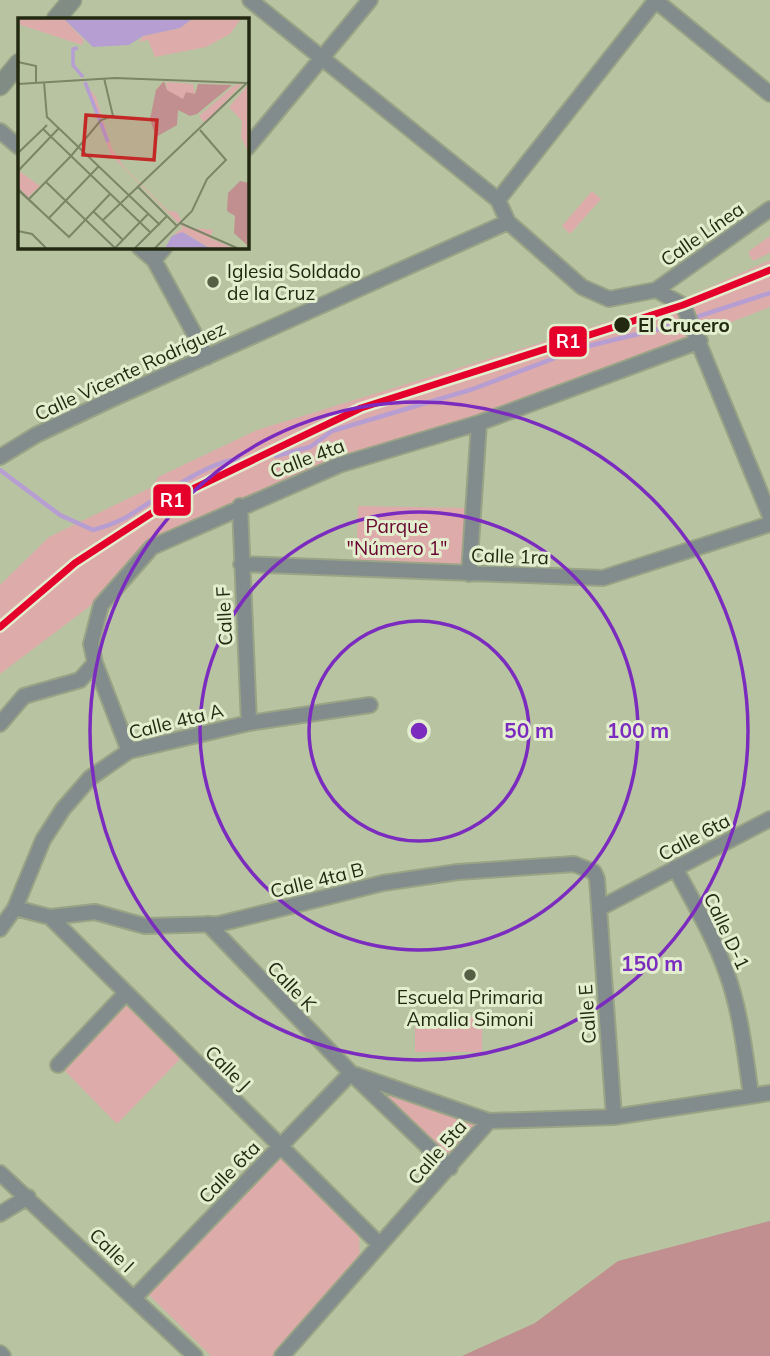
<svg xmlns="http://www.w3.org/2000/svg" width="770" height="1356" font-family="Mulish,sans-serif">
  <rect width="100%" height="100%" fill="#b8c4a1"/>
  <path fill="#ddacaa" d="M592,191l9,8 -31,35 -8,-8z
    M770,236v17l-17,8 -5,-9z
    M770,260v47l-294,115 -131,35 -196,88 -47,52 -102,77v-89l49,-48 103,-50 6,-10 99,-47 426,-131z
    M358,506l109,2 -2,62 -109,-4z
    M125,1002l56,56 -64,66 -56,-57z
    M415,1016l67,1v35h-67z
    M351,1073l138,48 -39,47z
    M280,1155l79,78 1,30 -56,56 -29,37h-64l-65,-64z"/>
  <path fill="#c18f8f" d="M770,1221v135h-308l73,-33 83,-62z"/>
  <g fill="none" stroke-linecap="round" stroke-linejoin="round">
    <path stroke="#b69ed2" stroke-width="4.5" d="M276,456l34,-9 22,-16 141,-42 111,-42 79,-19 107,-35
      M0,470l60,45 33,15c11,-3 22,-7 32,-12 27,-16 83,-57 113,-59"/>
    <defs>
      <path id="minor" d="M250,0l248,200 10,22 74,65 27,12 47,-9 114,-81
        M655,0l115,94
        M0,131l19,16
        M247,148l123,-148
        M498,200l158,-200
        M139,247l15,13 53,97
        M154,260l11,-13
        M656,290l27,15 87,211
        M0,457l36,-22 76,-36 396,-177
        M240,506l9,217
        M241,564l362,14 167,-54
        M469,574l10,-151
        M0,724l24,-28 56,-16 15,-17
        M129,751l-34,-88 -4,-19 10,-39 51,-58 187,-82 140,-42 221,-82
        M675,868c19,35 39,69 52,106 14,39 18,80 24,121
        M15,908l35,9 45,-5 50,14 74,-2 164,-41 75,-11 116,-8 20,8 3,7 17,238
        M600,908l170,-89
        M50,917l330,328
        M208,924l143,149 138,48
        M0,929l15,-21 28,-68 20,-31 27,-31 39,-27 120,-28 121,-18
        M58,1065l68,-72
        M0,1173l195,183
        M0,1214l28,-17
        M134,1298l217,-225 99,95
        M0,1353l3,3
        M282,1356l207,-235 125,-4 156,-24"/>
      <path id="major" d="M56,19l16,-19
        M0,86l19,-23"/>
    </defs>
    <use href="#minor" stroke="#99a386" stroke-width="18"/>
    <use href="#major" stroke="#99a386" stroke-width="21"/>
    <use href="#minor" stroke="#838c8c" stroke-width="14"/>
    <use href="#major" stroke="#818d84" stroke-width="18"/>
    <defs>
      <path id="rail-1" d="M0,627l75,-64 103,-67 183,-88 322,-103 87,-35"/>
    </defs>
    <use href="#rail-1" stroke="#e3eecf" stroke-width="12"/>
    <use href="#rail-1" stroke="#e4002b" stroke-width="7"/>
  </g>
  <g fill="none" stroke="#7b2cbf" stroke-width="3.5">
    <circle cx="419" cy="731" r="110"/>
    <circle cx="419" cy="731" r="219"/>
    <circle cx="419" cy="731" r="329"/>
  </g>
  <g fill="#565f43" stroke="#e3eecf" stroke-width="2.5">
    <circle cx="213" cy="282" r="7"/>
    <circle cx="470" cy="975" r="7"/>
  </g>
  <circle fill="#222910" stroke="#e3eecf" stroke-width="2.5" cx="622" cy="325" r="9"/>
  <g text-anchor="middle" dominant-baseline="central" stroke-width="6" stroke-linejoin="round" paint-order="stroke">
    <g font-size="19" fill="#222910" stroke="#e3eecf">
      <text transform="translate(702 234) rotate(-35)">Calle Línea</text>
      <text transform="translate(130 371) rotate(-25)">Calle Vicente Rodríguez</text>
      <text transform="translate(307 458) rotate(-21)">Calle 4ta</text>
      <text transform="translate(510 556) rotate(2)">Calle 1ra</text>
      <text transform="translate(224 616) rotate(-93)">Calle F</text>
      <text transform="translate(176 721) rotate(-14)">Calle 4ta A</text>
      <text transform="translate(694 837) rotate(-28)">Calle 6ta</text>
      <text transform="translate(317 880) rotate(-14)">Calle 4ta B</text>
      <text transform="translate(727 931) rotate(65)">Calle D-1</text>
      <text transform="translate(292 986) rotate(46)">Calle K</text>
      <text transform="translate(587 1014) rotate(-94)">Calle E</text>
      <text transform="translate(228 1068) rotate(45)">Calle J</text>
      <text transform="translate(437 1152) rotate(-49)">Calle 5ta</text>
      <text transform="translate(229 1172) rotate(-46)">Calle 6ta</text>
      <text transform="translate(112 1250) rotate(44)">Calle I</text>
    </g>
    <g font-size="19" fill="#222910" stroke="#e3eecf" text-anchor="start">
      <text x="227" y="271">Iglesia Soldado<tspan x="227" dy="22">de la Cruz</tspan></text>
      <text x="470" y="997" text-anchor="middle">Escuela Primaria<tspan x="470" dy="22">Amalia Simoni</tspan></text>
    </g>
    <g font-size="19" font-weight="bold" fill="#222910" stroke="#e3eecf" text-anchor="start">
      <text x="638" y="325">El Crucero</text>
    </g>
    <g font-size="19" fill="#680530" stroke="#e3eecf">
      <text x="397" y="526">Parque<tspan x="397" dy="22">"Número 1"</tspan></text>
    </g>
  </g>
  <g transform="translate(18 18)">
    <rect width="231" height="231" fill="#b8c4a1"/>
    <path d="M0,1h46l20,21 -2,5 -64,-21zM174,1h49l-11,15 -24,13 -51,10 -7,-17 -9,2 4,-6 37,-8zM64,62l14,17 16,52 13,19 43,43 9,1 7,15 29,3 -3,8 22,10h-23l-24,-15 -11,1 9,-6 -72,-73 -16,-43 1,-8zM148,64l27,2 2,10 -12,5 -9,-4 -7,-5zM224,66l-37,39 -6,-7 36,-31zM230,67l1,4v65l-8,-17 1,-16 -13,-14zM1,153l21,15 -12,11 -10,-10z" fill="#ddacaa"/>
    <path d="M146,63l3,9 16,9 3,-7 9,2 3,-10 34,1 -35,29 -7,2 -12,-6 -1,15 -21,12 -6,-18 6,-29zM222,163l9,2v64l-15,-14 1,-17 -8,-5 1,-18z" fill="#c18f8f"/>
    <path d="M46,1h128l-12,9 -37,8 -14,9 -36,2zM164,214l4,2 23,14h-44l7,-12z" fill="#b69ed2"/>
    <path fill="none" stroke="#b69ed2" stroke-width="3.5" d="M60,30l-5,1v16l10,12M67,64l23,60"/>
    <path fill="none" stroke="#7c8667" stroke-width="2" d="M0,44l18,4v17M26,64l3,36M0,66l97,-6 131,5M29,99l113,108M29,107l-4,4 108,104M0,135l25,-24M53,138l30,-36 12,-4 -9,-38M0,153l41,-43M28,164l69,66M119,168l40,40M0,171l23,22 -23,-21M10,182l43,-44M23,193l28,26 41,-43M75,193l30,29M30,201l51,-53M85,202l146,-139M162,205l57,25M0,213l14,3 14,14M97,230l33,-34M117,230l32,-32M137,230l37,-37 15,-32 19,-19 -26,-30"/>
    <path fill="#c42826" fill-opacity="0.15" stroke="#c42826" stroke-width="3.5" d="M68,97l71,5 -3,40 -71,-5z"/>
    <rect width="231" height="231" fill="none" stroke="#222910" stroke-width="3.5"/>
  </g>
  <circle cx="419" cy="731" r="10" fill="#7b2cbf" stroke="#e3eecf" stroke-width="3.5"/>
  <g font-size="21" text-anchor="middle" font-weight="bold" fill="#7b2cbf" stroke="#e3eecf" stroke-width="6" stroke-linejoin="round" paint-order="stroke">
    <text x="529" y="738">50 m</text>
    <text x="638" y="738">100 m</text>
    <text x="652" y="971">150 m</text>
  </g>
  <g stroke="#e3eecf" stroke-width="2.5">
    <rect x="548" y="325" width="40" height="33" rx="7" fill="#e4002b"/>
    <rect x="152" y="483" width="40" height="34" rx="7" fill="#e4002b"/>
  </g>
  <g font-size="19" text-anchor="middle" font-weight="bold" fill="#fff">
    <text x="568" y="348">R1</text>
    <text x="172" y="507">R1</text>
  </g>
</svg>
